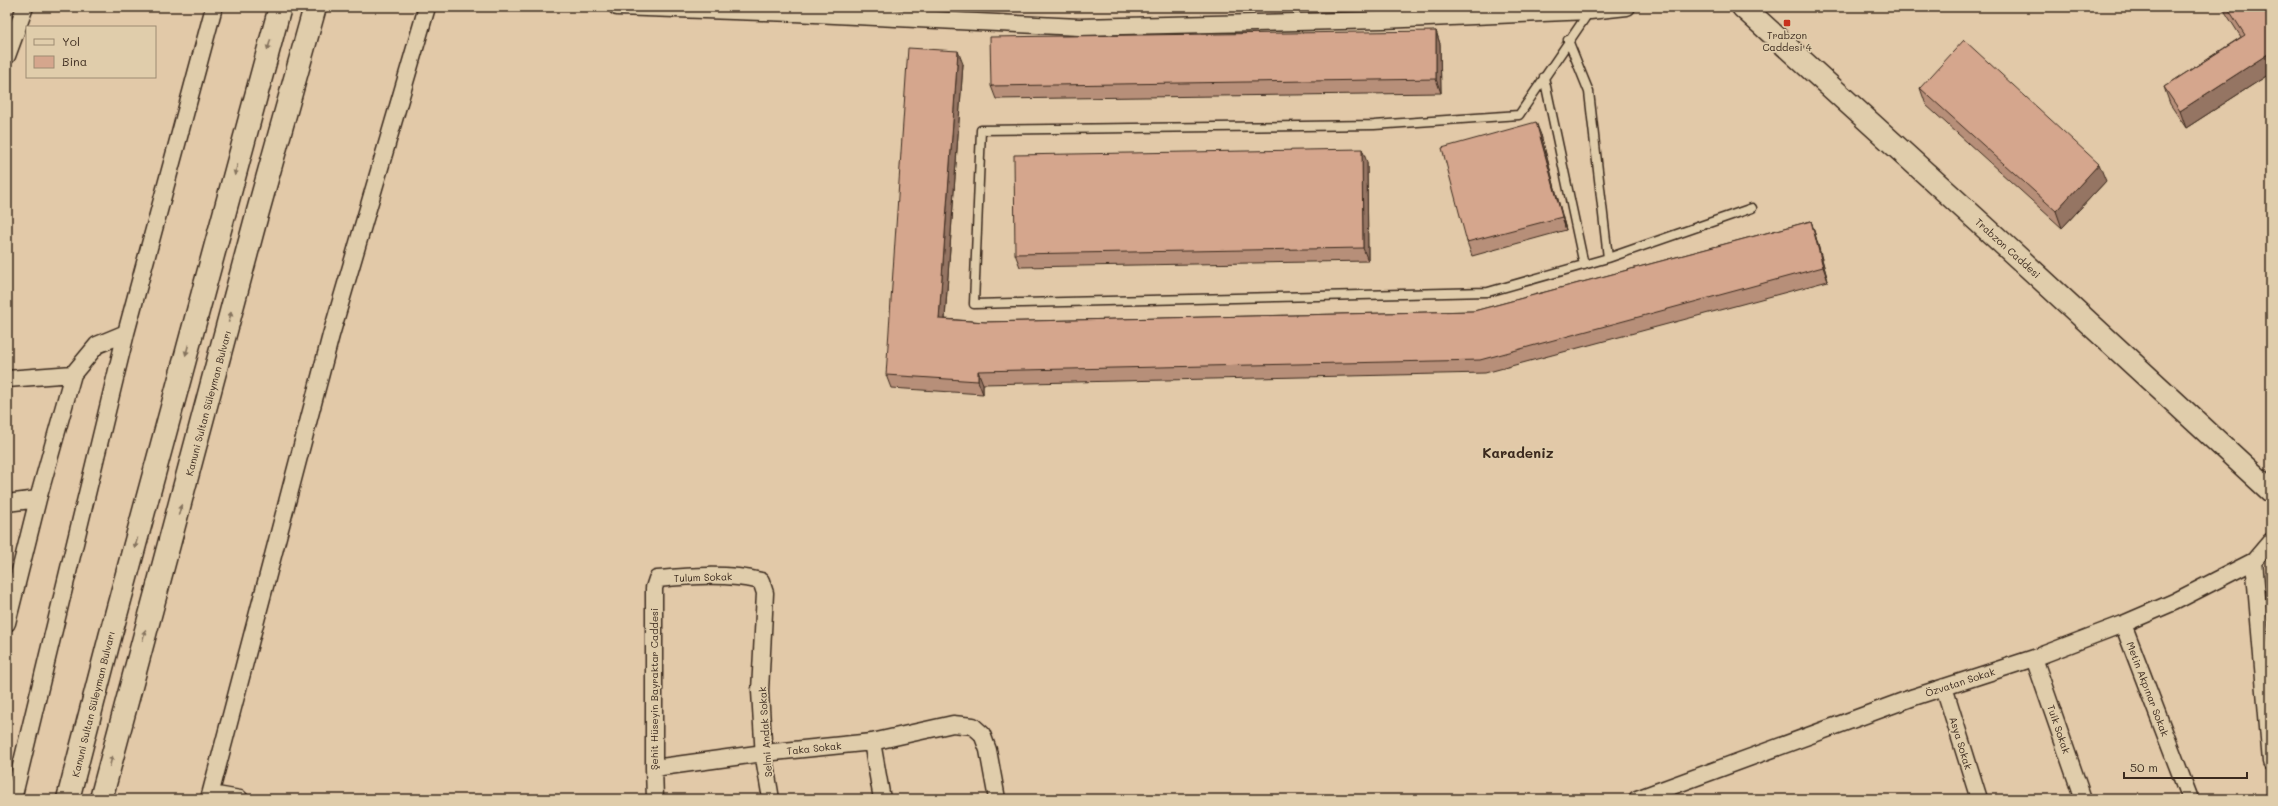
<svg xmlns="http://www.w3.org/2000/svg" width="2278" height="806" font-family="Mali,sans-serif">
  <rect width="100%" height="100%" fill="#e2c9a8"/>
  <filter id="ink" filterUnits="userSpaceOnUse"><feTurbulence type="fractalNoise" baseFrequency=".025" numOctaves="2"/><feDisplacementMap in="SourceGraphic" scale="8" xChannelSelector="R" yChannelSelector="G"/><feConvolveMatrix kernelMatrix="1 2 1 2 8 2 1 2 1" color-interpolation-filters="sRGB"/></filter>
  <g filter="url(#ink)">
    <g fill="none" stroke-linecap="round" stroke-linejoin="round">
      <defs>
        <path id="lane" d="M1589,12l-70,103 -145,10 -393,5 -7,174 514,-12 120,-34 144,-50
          M1568,40l21,52 19,166
          M1544,77l40,188"/>
        <path id="street" d="M617,7l177,6 285,14 304,-7 207,-9 37,-4
          M7,56l18,-49
          M7,379l66,-5
          M7,503l31,-4
          M2254,561l17,201
          M7,623l31,-124 35,-125 24,-29 29,-12
          M2123,624l67,175
          M2034,658l49,141
          M1944,687l35,112
          M872,742l10,57
          M654,768l110,-15 108,-11 81,-18 20,2 9,8 6,16 9,49
          M211,794l29,5
          M13,799l113,-466 88,-326
          M209,799l122,-464 96,-328
          M655,799l-1,-31v-180l3,-9c34,-3 70,-6 104,2l4,12 -5,98 4,67 7,41
          M1637,799l277,-102 120,-39 89,-34 51,-22 80,-41 17,-20"/>
        <path id="primary" d="M1743,7l267,243 261,241"/>
        <path id="highway" d="M68,799l42,-162 170,-630
          M101,799l154,-577 60,-215"/>
      </defs>
      <use href="#lane" stroke="#3b2a1e" stroke-width="11"/>
      <use href="#street" stroke="#3b2a1e" stroke-width="19"/>
      <use href="#primary" stroke="#3b2a1e" stroke-width="25"/>
      <use href="#highway" stroke="#3b2a1e" stroke-width="25"/>
      <use href="#lane" stroke="#e0cdab" stroke-width="8"/>
      <use href="#street" stroke="#e0cdab" stroke-width="16"/>
      <use href="#primary" stroke="#e0cdab" stroke-width="22"/>
      <use href="#highway" stroke="#e0cdab" stroke-width="22"/>
    </g>
    <path fill="#b78f79" stroke="#3b2a1e" d="M2222,7h42l7,11v55l-85,55 -16,-24 -6,-17 77,-50z
      M1436,31l4,13 1,49 -445,6 -5,-13z
      M963,64l-18,255 40,3 489,-11 337,-90 4,13 13,47 -343,92 -502,11v10l-92,-6 -5,-13z
      M1920,88l186,93 -44,47 -136,-123z
      M1541,135l25,95 -94,26 -5,-14z
      M1367,162l1,99 -348,6 -5,-13z"/>
    <path fill="#957463" stroke="#3b2a1e" d="M1436,31l4,13 1,49 -5,-14z
      M958,51l5,13 -19,268 -5,-13z
      M2271,52v21l-85,55 -6,-17z
      M1536,122l5,13 25,95 -4,-13z
      M1362,149l5,13 1,99 -5,-13z
      M2099,164l7,17 -44,47 -6,-17z
      M1811,221l4,13 13,47 -5,-14z
      M978,371l5,13v10l-5,-13z"/>
    <path fill="#d5a68d" stroke="#3b2a1e" d="M2227,7h37l7,11v34l-91,59 -16,-24 81,-52z
      M1436,31v48l-445,7 -1,-49z
      M1964,40l135,124 -43,47 -136,-123z
      M908,48l50,3 -19,268 46,3 489,-11 337,-90 12,46 -343,93 -502,11v10l-92,-6z
      M1536,122l26,95 -95,25 -25,-94z
      M1362,149l1,99 -348,6 -1,-99z"/>
    <defs><path id="oneway-solid" d="M-6-.8H1V-3.2L6.5 0L1 3.2V.8H-6Z"/></defs>
    <g fill="#85735d">
      <use href="#oneway-solid" transform="translate(269 45) rotate(105)"/>
      <use href="#oneway-solid" transform="translate(236 170) rotate(105)"/>
      <use href="#oneway-solid" transform="translate(230 317) rotate(-75)"/>
      <use href="#oneway-solid" transform="translate(187 350) rotate(105)"/>
      <use href="#oneway-solid" transform="translate(180 510) rotate(-75)"/>
      <use href="#oneway-solid" transform="translate(136 543) rotate(105)"/>
      <use href="#oneway-solid" transform="translate(144 635) rotate(-75)"/>
      <use href="#oneway-solid" transform="translate(111 761) rotate(-76)"/>
    </g>
  </g>
  <rect fill="#c8321e" stroke="#e0cdab" stroke-width="1.5" x="1783" y="19" width="8" height="8" rx="2"/>
  <g text-anchor="middle" dominant-baseline="central" stroke-width="3.5" stroke-linejoin="round" paint-order="stroke">
    <g font-size="10" fill="#3b2a1e" stroke="#e0cdab">
      <text x="1787" y="35">Trabzon<tspan x="1787" dy="12">Caddesi 4</tspan></text>
    </g>
    <g font-size="10" fill="#3b2a1e" stroke="#e0cdab">
      <text transform="translate(2008 248) rotate(42)">Trabzon Caddesi</text>
      <text transform="translate(208 403) rotate(-75)">Kanuni Sultan Süleyman Bulvarı</text>
      <text transform="translate(703 577) rotate(-2)">Tulum Sokak</text>
      <text transform="translate(1960 682) rotate(-18)">Özvatan Sokak</text>
      <text transform="translate(654 689) rotate(-90)">Şehit Hüseyin Bayraktar Caddesi</text>
      <text transform="translate(2148 689) rotate(69)">Metin Akpınar Sokak</text>
      <text transform="translate(93 704) rotate(-76)">Kanuni Sultan Süleyman Bulvarı</text>
      <text transform="translate(2059 729) rotate(71)">Tuik Sokak</text>
      <text transform="translate(765 732) rotate(-94)">Selmi Andak Sokak</text>
      <text transform="translate(1961 743) rotate(73)">Asya Sokak</text>
      <text transform="translate(814 748) rotate(-6)">Taka Sokak</text>
    </g>
    <g font-size="14" font-weight="bold" fill="#3b2a1e" stroke="#e0cdab">
      <text x="1518" y="452">Karadeniz</text>
    </g>
  </g>
  <rect width="2278" height="806" fill="none" stroke="#e0cdab" stroke-width="24"/>
  <rect x="12" y="12" width="2254" height="782" fill="none" stroke="#3b2a1e" stroke-width="1.5" filter="url(#ink)"/>
  <rect x="26" y="26" width="130" height="52" fill="#e0cdab" stroke="#9e8c73"/>
  <rect x="34" y="39" width="20" height="6" fill="#e0cdab" stroke="#9e8c73"/>
  <text x="62" y="46" font-size="12" fill="#3b2a1e">Yol</text>
  <rect x="34" y="56" width="20" height="12" fill="#d5a68d" stroke="#9e8c73"/>
  <text x="62" y="66" font-size="12" fill="#3b2a1e">Bina</text>
  <path d="M2124 772v6h123v-6" fill="none" stroke="#3b2a1e" stroke-width="2"/>
  <text x="2130" y="772" font-size="12" fill="#3b2a1e" stroke="#e0cdab" stroke-width="3" paint-order="stroke">50 m</text>
</svg>
